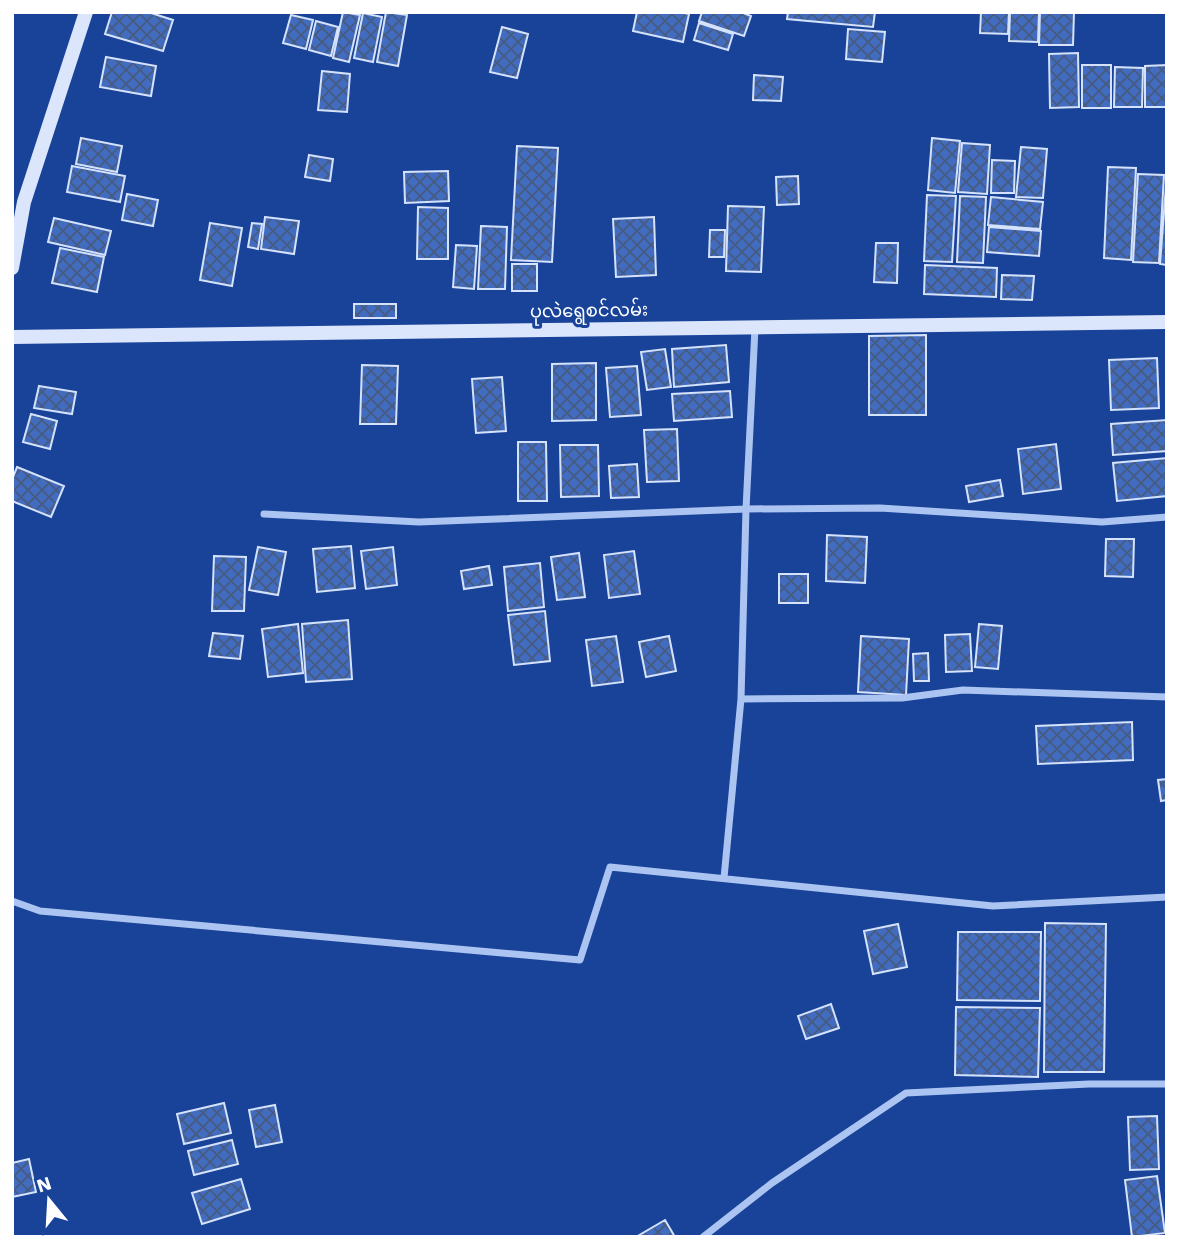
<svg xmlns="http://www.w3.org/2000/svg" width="1179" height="1249" font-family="'Work Sans','Noto Sans Myanmar',sans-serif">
  <defs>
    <pattern id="building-cross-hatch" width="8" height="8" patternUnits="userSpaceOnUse" patternTransform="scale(1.75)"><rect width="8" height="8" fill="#416cbf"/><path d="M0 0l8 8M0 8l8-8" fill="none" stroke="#475a80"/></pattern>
  </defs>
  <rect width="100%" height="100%" fill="#184398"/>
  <path fill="url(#building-cross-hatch)" stroke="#d4e2fc" stroke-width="2" d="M112,12h36l25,8 -10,31 -58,-17z
    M343,12l17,3 -11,47 -16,-4z
    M386,12l21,3 -9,51 -21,-4z
    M637,12h42l10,2 -6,28 -50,-11z
    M702,12h39l10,4 -7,20 -45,-15z
    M788,12h87l-2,15 -86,-8z
    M981,12h28l-1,22 -28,-1z
    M1010,12h29l-1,30 -29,-1z
    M1040,12h34l-1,33h-34z
    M363,13l19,4 -9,45 -19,-4z
    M291,15l22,5 -7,29 -23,-6z
    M316,21l22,6 -7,29 -22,-6z
    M699,23l34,11 -5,16 -34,-10z
    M502,27l26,7 -11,44 -27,-6z
    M848,29l37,3 -3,30 -36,-3z
    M1078,53l1,54 -29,1 -1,-54z
    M106,57l50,9 -5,30 -51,-9z
    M1082,65h29v43h-29z
    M1167,65v42h-22v-41z
    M1115,67l28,1 -1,39h-28z
    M322,71l28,3 -3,38 -29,-2z
    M754,75l29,2 -2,24 -28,-1z
    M81,138l41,8 -5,26 -41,-8z
    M932,138l28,3 -5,52 -27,-3z
    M962,143l28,2 -3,49 -29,-2z
    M517,146l41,2 -6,114 -41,-2z
    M1021,147l26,2 -4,49 -27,-1z
    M309,155l24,4 -3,22 -25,-4z
    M992,160l23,1 -1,32h-23z
    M72,166l53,10 -5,26 -53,-10z
    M1108,167l28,1 -5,92 -27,-2z
    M448,171l1,30 -44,2 -1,-31z
    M1167,173v92l-7,-1z
    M1138,174l26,1 -5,88 -26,-1z
    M798,176l1,28 -22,1 -1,-28z
    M127,194l31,6 -5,26 -31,-6z
    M927,195l29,1 -4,66 -28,-1z
    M960,196l26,1 -3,66 -26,-1z
    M991,197l52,5 -3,27 -52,-4z
    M728,206l36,1 -3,65 -35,-1z
    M418,207l30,1v51h-31z
    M265,217l34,4 -5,33 -33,-5z
    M654,217l2,58 -40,2 -3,-58z
    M54,218l57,13 -6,24 -57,-13z
    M210,223l32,5 -10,58 -32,-6z
    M252,223l10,1 -4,25 -10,-2z
    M481,226l26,1 -2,62h-27z
    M989,227l52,4 -2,25 -52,-4z
    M710,230h15l-1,27h-15z
    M876,243h22l-1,40 -23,-1z
    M456,245l21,1 -3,43 -21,-2z
    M60,248l44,9 -7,35 -45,-9z
    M512,264h25v27h-25z
    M925,265l72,3 -1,29 -72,-3z
    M1002,275l32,1 -2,24 -31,-1z
    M354,304h42v14h-42z
    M926,335v80h-57v-79z
    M726,345l3,37 -55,5 -2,-38z
    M665,349l6,38 -24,3 -6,-38z
    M1157,358l2,50 -48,2 -2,-50z
    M596,363v57l-44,1v-57z
    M362,365l36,1 -2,58h-36z
    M637,366l4,49 -31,2 -4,-49z
    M502,377l4,54 -30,2 -4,-54z
    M39,386l37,6 -4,22 -38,-6z
    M730,391l2,26 -58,4 -2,-27z
    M31,414l26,7 -7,28 -27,-7z
    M1167,420v31l-54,4 -2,-31z
    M677,429l2,52 -32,1 -3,-52z
    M518,442h28l1,59h-29z
    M1056,444l5,45 -38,5 -5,-45z
    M560,445h38l1,51 -38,1z
    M1167,458v38l-50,5 -4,-38z
    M637,464l2,33 -28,1 -2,-32z
    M17,467l47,19 -13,31 -39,-16v-21z
    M1000,480l3,16 -34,6 -3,-16z
    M827,535l40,2 -2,46 -39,-2z
    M1106,539h28l-1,38 -28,-1z
    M351,546l4,42 -38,4 -4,-43z
    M258,547l28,5 -8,43 -29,-5z
    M393,547l4,38 -31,4 -5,-38z
    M634,551l6,43 -31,4 -5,-43z
    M579,553l6,44 -28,3 -6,-43z
    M214,556l32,1 -2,54h-32z
    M540,563l4,44 -36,4 -4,-44z
    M489,566l3,19 -28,4 -3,-18z
    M779,574h29v29h-29z
    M545,611l5,50 -36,4 -6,-50z
    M348,620l4,59 -46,3 -4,-58z
    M298,624l5,49 -35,4 -6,-48z
    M979,624l23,2 -4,43 -23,-2z
    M213,633l30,3 -3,23 -31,-3z
    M970,634l2,37 -26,1 -1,-37z
    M616,636l7,46 -31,4 -6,-46z
    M669,636l7,35 -30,6 -7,-35z
    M861,636l48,3 -3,56 -48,-3z
    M928,653l1,28h-15l-1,-27z
    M1132,722l1,38 -95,4 -2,-38z
    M1167,779v21l-6,1 -3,-21z
    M1045,923l61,1 -2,148h-60z
    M898,924l9,43 -34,7 -9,-43z
    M958,932h83l-1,69 -83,-1z
    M831,1004l8,24 -33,11 -8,-23z
    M956,1007l84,1 -2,69 -83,-2z
    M224,1103l7,30 -47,11 -7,-30z
    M275,1105l7,37 -26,5 -7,-37z
    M1157,1116l2,53 -29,1 -2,-53z
    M232,1140l6,24 -44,11 -6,-24z
    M29,1159l7,33 -24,5v-34z
    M1157,1176l8,57 -33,4 -7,-57z
    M241,1179l9,30 -48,15 -10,-31z
    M665,1220l10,17h-39z"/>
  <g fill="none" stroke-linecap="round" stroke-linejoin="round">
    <path stroke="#acc4f1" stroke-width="7" d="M264,514l155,8 327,-13 134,-1 222,14 65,-5
      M741,699l161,-1 61,-8 204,7
      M724,878l17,-179 5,-190 9,-181
      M12,901l28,10 540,49 30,-93 383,39 174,-9
      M703,1237l69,-54 134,-90 183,-9h78"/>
    <path stroke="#dbe5fc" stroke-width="14" d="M12,268l12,-66 62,-190
      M12,337l1155,-15"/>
  </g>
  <g text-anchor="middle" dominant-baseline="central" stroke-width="6" stroke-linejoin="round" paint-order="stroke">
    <g font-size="18" fill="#fff" stroke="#184398">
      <text transform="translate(589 310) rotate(-1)">ပုလဲရွေစင်လမ်း</text>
    </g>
  </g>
  <rect width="1179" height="1249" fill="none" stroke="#ffffff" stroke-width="28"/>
  <g transform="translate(49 1200) rotate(342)" stroke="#184398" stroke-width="5" paint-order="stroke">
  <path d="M0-5L12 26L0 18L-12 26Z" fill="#ffffff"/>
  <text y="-10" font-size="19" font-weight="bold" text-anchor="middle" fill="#ffffff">N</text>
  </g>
</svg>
